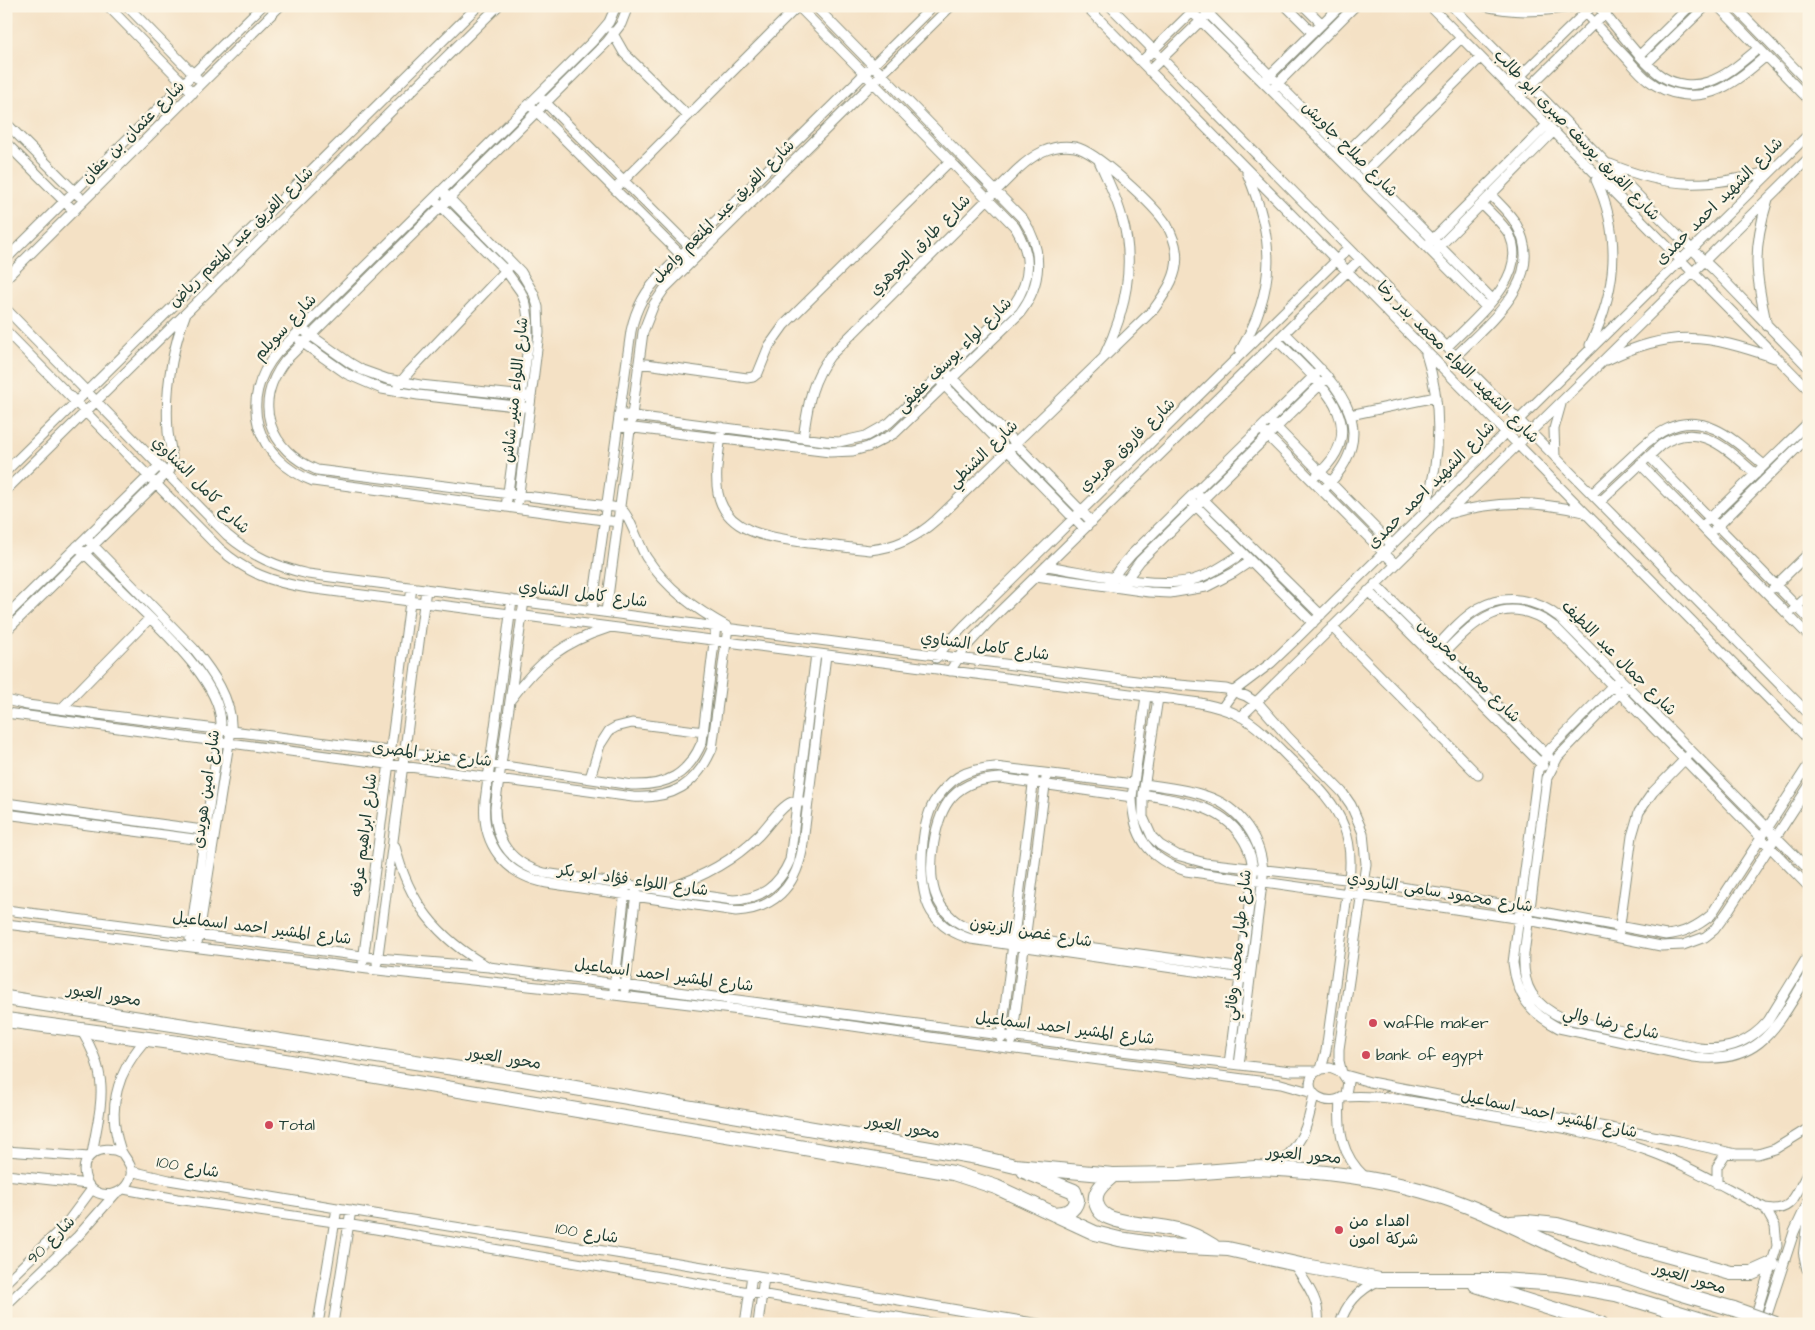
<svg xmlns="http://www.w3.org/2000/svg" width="1815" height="1330" font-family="'Architects Daughter','Playpen Sans Arabic',sans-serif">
  <rect width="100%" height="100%" fill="#fcf5e5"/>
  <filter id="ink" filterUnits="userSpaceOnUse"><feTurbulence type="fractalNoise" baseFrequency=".02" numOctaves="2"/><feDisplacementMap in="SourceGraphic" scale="10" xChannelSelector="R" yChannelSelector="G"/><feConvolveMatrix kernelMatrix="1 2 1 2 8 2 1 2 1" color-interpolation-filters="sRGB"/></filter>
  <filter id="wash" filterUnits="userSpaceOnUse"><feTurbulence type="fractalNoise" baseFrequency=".0096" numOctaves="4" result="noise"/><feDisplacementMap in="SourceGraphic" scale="20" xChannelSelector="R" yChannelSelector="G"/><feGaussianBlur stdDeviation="1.12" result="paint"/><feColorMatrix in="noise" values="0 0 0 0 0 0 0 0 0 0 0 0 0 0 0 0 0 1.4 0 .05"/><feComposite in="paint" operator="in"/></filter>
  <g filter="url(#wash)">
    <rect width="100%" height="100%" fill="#f4e1c5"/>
  </g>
  <g filter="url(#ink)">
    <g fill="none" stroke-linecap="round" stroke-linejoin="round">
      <defs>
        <path id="minor" d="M108,6l85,87
          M127,6l70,72
          M616,6l-7,16 -17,20 -315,311c-40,47 -21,107 36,128l305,41
          M1086,6l723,734
          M1110,6l699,708
          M1201,6l292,294
          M1286,6l27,27
          M1304,6l18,18
          M1430,6l379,384
          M1452,6l226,230 37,35 94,97
          M1485,6c30,8 62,5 92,0
          M1598,6c17,19 45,59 65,71 13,8 30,10 45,5 19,-6 35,-21 51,-34
          M1718,6l91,94
          M1734,6l75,77
          M1192,12l79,78 215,217
          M1585,13c12,13 24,26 36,39 9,9 17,20 27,28 20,16 48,20 72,9 17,-8 32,-21 46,-33
          M612,32l12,21 64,63
          M1640,55l50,-49
          M1141,62l55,-54
          M1647,63l59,-57
          M1149,71l67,-65
          M1267,78l73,-72
          M1275,86l80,-80
          M1509,87l83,-81
          M1519,97l93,-91
          M543,100l150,150
          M533,108l152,151
          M6,123l73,73
          M6,143l68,68
          M1347,152l114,-114
          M1099,161c8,18 18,37 23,57 14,45 3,95 -17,136
          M1610,164c60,25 98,24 160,7
          M1366,171l114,-113
          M615,189l183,-183
          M446,195l75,77 13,22 4,13 1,26 -21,168
          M437,202l69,69 15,21 5,13 2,14v27l-22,161
          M1430,242l117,-117
          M1436,250l117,-118
          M6,259l256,-253
          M6,278l274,-272
          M6,309l221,226c25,21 50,32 81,39l836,108 82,7 20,7 14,9 28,32 54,55 9,13 12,28 3,31 -27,185v12l3,12
          M1767,326c-12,-52 -15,-76 1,-127
          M6,331l213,217c28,25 52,34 89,40l892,115c14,3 27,6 40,13 20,11 36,29 52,45 20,20 42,39 52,66 7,17 7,35 5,53l-23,171 -5,18
          M306,332l44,31 12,7 25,9 33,6 106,11
          M1285,333c47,48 105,94 37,158
          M1277,340c37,39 100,84 40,135
          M300,341l47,33 35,15 36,6 106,12
          M1590,345c27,-55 32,-109 6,-165
          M1447,347c26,-27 82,-69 63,-111 -6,-12 -19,-22 -28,-32
          M1240,351c37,-63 35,-112 7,-178
          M1456,356c33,-34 92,-78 60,-132 -6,-11 -17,-20 -25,-29
          M1607,360c65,-32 101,-25 168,-2
          M639,363l108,15 6,-1 5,-4 11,-27 15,-21 166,-164
          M949,375l143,147
          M941,382l143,147
          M398,385l12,-14 99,-104
          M619,414l206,27 14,1 27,-6 23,-13 124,-117c19,-27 19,-51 2,-79l-217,-221
          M1350,415l86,-18
          M1273,424l119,121
          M618,426l212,26 23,-1 15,-4 27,-14 125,-120c22,-29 24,-63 3,-94l-208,-213
          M722,427c-2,21 -8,45 -4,66 8,42 57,45 91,50 20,2 40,5 61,7 26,-3 46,-12 66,-30l218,-211c13,-18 26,-36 22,-59 -1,-9 -5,-17 -9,-25 -12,-19 -71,-74 -92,-78 -24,-4 -42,8 -58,23l-187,186c-20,27 -22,50 -27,82
          M1264,432l131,132
          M1649,456l160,163
          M1555,457l-1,-28 7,-25
          M1640,464l169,172
          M6,471l472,-465
          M6,490l492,-484
          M1592,494c12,-12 24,-23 36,-34 25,-24 50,-48 87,-31 18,8 34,24 49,36
          M1200,496l121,119
          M1192,502l121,121
          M1600,502l61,-57c38,-26 66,5 95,29
          M1425,510c16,-52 18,-104 1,-156
          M1448,514c49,-14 87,-13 136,-2
          M1707,521l102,-99
          M1715,529l94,-93
          M86,538l108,111c18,22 39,51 37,81l-33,210
          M77,546c19,19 39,38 58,57 28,28 85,79 86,120l-31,216
          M1046,566c41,6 107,23 146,14 19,-5 35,-17 51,-27
          M1036,576l113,16 21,1 36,-6 27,-14 18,-12
          M1375,584l174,173
          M1108,586l11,-17 12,-14 190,-186
          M1120,588l20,-27 188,-184
          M1773,588l36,-35
          M1368,591l175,175
          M512,600l-27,201c-4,43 20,74 62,82l189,28c38,-2 59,-24 66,-60l24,-196
          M524,601l-29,207c0,34 16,55 49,65l189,27c28,-1 46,-14 57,-40l26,-206
          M1794,609l15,-14
          M592,610l39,-279c5,-24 15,-41 32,-58l270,-267
          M606,612l37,-280 11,-28 11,-16 286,-282
          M6,616l153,-150
          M1332,627l146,148
          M6,631l164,-161c5,-10 -1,-27 -2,-38 -3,-42 3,-80 18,-119
          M1430,654c15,-16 30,-35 49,-46 27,-15 57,-9 80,9l250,253
          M936,658l10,-13 17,-18 386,-379
          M1437,660c36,-37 66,-72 118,-33l254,260
          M950,671l15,-23 23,-25 372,-364
          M1620,678l-70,71 -12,21 -25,193c4,33 17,50 46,65l135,29c68,9 84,-34 115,-83
          M1627,685l-69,72 -11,21 -23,176c-2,32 9,51 39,64l136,30c28,3 50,-5 69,-27l41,-67
          M1146,696l-14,101c1,39 16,62 54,74l269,38 73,11 133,26 22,-1 22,-8 9,-7 14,-19 81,-125
          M512,698c27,-37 52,-56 96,-70
          M1158,698l-15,96v23l9,20 8,8 17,10 28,8 158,18 94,15 209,39c18,-2 31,-8 45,-20l98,-151
          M6,700l21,5 464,59 141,21c35,1 56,-10 70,-43l14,-116
          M1222,708l12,-17 37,-28 22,-21 516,-508
          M61,709l89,-91
          M6,713l627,84c40,2 63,-12 79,-48l16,-122c-33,-18 -61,-38 -82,-70 -6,-10 -17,-42 -24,-47 -4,-3 -10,-3 -15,-4l-290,-36c-48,-20 -65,-66 -32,-109l322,-319 14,-18 7,-18
          M1241,717l568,-559
          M590,778l10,-33 9,-14 7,-4 16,-4 72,9
          M1133,784l-138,-17c-13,1 -26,3 -37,10 -9,6 -18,16 -24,25 -14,25 -17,85 -3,109 10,16 24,23 40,28l279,40
          M1145,784c20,3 42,5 61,12 34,11 57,44 57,80l-24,189
          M1143,794c38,8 80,10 101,47 6,10 9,21 9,33l-24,190
          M1132,797l-132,-19c-19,1 -35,5 -48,19 -18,20 -25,71 -17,96 3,10 9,18 17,25 15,14 42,15 61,19l238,32
          M6,803l204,28
          M6,814l203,27
          M395,846c13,55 42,92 92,120
          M666,889c35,-11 67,-28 93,-54 8,-8 23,-30 33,-33 3,-1 7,0 11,0
          M6,910l372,48 111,9 632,84 170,20h26
          M6,924l362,45 246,26 126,15 260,37 281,37 32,9
          M1619,932l13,-96 7,-24 14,-20 35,-36
          M363,961l49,-374
          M377,963l49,-374
          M614,989l11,-99
          M625,989l11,-97
          M81,1030c30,49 20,72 11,124
          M1001,1039l33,-262
          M1012,1041l34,-263
          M1330,1068l12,5 6,9 -2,12c-15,16 -47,0 -32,-21l7,-4z
          M1345,1075l25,7 309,59 57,13h22l17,-5 34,-21
          M1343,1097c42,-3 84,7 124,14 60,11 125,19 182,40 41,15 78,38 116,57 30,6 31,-18 44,-37
          M1340,1099c-2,31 1,56 25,78
          M6,1151l83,6
          M122,1153c-20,-11 -45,3 -36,27 8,22 41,18 45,-5 2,-12 -8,-17 -11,-27 -14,-42 -2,-77 26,-109
          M1272,1169c29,-21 36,-41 42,-75
          M131,1171l38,9 168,28 415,67 287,49
          M6,1175l82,9
          M1717,1184v-17l9,-14
          M124,1189l53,10 157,23 604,102
          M1294,1264c11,18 27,37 24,60
          M6,1282l60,-58 26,-35
          M6,1305l72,-69 37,-42
          M318,1324l19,-116
          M333,1324l18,-114
          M745,1324l7,-49
          M758,1324l6,-47
          M1340,1324c6,-21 19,-34 38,-43
          M1753,1324l24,-78 -2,-20 -10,-18
          M1764,1324l30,-92 15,-32"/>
        <path id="highway" d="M6,998l505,79 466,80 38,9 98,9 65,-1 77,-6c56,2 114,8 168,23 59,16 111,47 167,71 47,19 95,33 144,47
          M6,1020l172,23 775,130 43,14 99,46 24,6 47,7 62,3 77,17 75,14h121l58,4 57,10 99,30
          M1024,1171l50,20 3,9c-3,13 -13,13 -23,14
          M1113,1175c-4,4 -10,8 -14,14 -7,10 -2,23 9,28 21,9 48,7 70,13 12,3 24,9 35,16
          M1511,1223l15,-1 31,3 174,48h21l20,-9
          M1809,1225l-3,28 3,15
          M1476,1285l125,39"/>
      </defs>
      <use href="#minor" stroke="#8a8f7c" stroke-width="11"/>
      <use href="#highway" stroke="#8a8f7c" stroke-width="16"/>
      <use href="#minor" stroke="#fff" stroke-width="9"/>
      <use href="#highway" stroke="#fff" stroke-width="14"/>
      <defs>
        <path id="highway-bridge" d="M1734,1309l42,15"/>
      </defs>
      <use href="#highway-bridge" stroke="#8a8f7c" stroke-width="16" stroke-linecap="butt"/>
      <use href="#highway-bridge" stroke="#fff" stroke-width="14"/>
    </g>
  </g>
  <g fill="#d1495b" stroke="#fcf5e5" stroke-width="2">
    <circle cx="1373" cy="1023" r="5"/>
    <circle cx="1366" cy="1055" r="5"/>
    <circle cx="269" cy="1125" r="5"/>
    <circle cx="1339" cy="1230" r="5"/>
  </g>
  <g text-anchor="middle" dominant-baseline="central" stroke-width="5" stroke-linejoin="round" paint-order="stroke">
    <g font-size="16" fill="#1f3d34" stroke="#fcf5e5">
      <text transform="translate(133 132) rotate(-45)">شارع عثمان بن عفان</text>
      <text transform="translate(1577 135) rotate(46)">شارع الفريق يوسف صبرى ابو طالب</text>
      <text transform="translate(1350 149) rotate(45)">شارع صلاح جاويش</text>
      <text transform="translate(1719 201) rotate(-45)">شارع الشهيد احمد حمدى</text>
      <text transform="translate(723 211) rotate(-45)">شارع الفريق عبد المنعم واصل</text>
      <text transform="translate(241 237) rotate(-44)">شارع الفريق عبد المنعم رياض</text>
      <text transform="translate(920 245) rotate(-45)">شارع طارق الجوهري</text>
      <text transform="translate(285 327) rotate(-47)">شارع سويلم</text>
      <text transform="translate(954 355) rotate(-45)">شارع لواء يوسف عفيفى</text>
      <text transform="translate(1458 362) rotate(45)">شارع الشهيد اللواء محمد بدر رخا</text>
      <text transform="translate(515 390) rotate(-84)">شارع اللواء منير شاش</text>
      <text transform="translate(1127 445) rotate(-44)">شارع فاروق هريدي</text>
      <text transform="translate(983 454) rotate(-44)">شارع الشنطي</text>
      <text transform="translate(201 485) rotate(45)">شارع كامل الشناوي</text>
      <text transform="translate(1431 485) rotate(-45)">شارع الشهيد احمد حمدى</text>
      <text transform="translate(583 594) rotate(7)">شارع كامل الشناوي</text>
      <text transform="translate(985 646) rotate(8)">شارع كامل الشناوي</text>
      <text transform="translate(1619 658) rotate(45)">شارع جمال عبد اللطيف</text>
      <text transform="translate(1469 671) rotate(45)">شارع محمد محروس</text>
      <text transform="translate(432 754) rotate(7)">شارع عزيز المصرى</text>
      <text transform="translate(206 789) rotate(-82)">شارع امين هويدى</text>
      <text transform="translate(364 835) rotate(-83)">شارع ابراهيم عرفه</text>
      <text transform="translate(633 880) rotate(8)">شارع اللواء فؤاد ابو بكر</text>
      <text transform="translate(1440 892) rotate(9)">شارع محمود سامى البارودي</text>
      <text transform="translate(262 928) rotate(7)">شارع المشير احمد اسماعيل</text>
      <text transform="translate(1031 932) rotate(9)">شارع غصن الزيتون</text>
      <text transform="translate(1238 945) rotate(-84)">شارع طيار محمد وفائي</text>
      <text transform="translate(664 975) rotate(7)">شارع المشير احمد اسماعيل</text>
      <text transform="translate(104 995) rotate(9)">محور العبور</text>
      <text transform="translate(1611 1023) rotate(13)">شارع رضا والي</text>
      <text transform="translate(1065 1028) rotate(7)">شارع المشير احمد اسماعيل</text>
      <text transform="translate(504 1058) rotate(9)">محور العبور</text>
      <text transform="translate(1549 1114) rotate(12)">شارع المشير احمد اسماعيل</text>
      <text transform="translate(903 1127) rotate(10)">محور العبور</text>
      <text transform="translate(1304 1155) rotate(5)">محور العبور</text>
      <text transform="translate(188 1167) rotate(10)">شارع 100</text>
      <text transform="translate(587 1233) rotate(9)">شارع 100</text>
      <text transform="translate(51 1240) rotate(-45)">شارع 90</text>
      <text transform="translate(1690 1278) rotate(17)">محور العبور</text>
    </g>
    <g font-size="16" fill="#1f3d34" stroke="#fcf5e5" text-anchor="start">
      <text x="1383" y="1023">waffle maker</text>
      <text x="1376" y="1055">bank of egypt</text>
      <text x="279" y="1125">Total</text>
      <text x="1349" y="1221">اهداء من<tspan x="1349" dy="18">شركة امون</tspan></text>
    </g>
  </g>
  <rect width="1815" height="1330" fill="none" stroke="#fcf5e5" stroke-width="25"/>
</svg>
